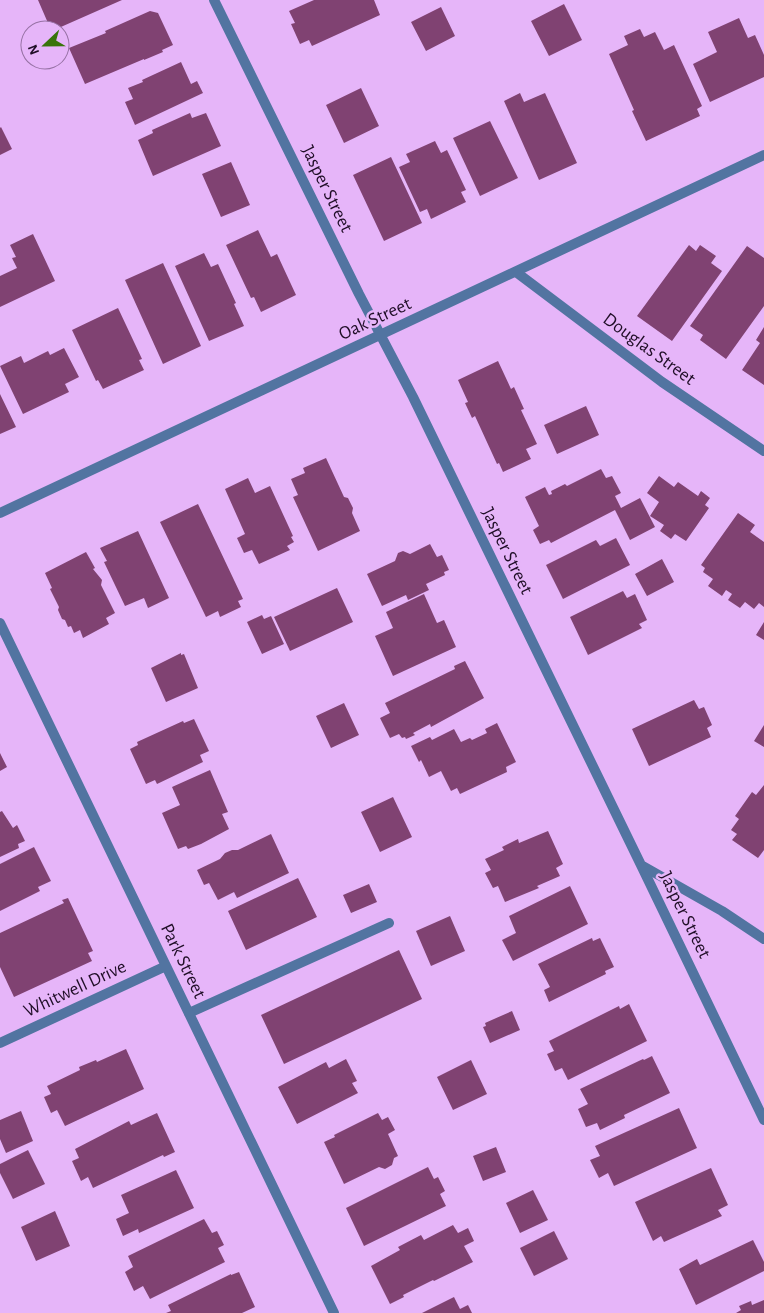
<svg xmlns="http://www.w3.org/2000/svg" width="764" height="1313" font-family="'Alegreya Sans',sans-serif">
  <rect width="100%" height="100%" fill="#e6b5f9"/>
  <path fill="#804272" d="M38,0h84l-68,30h-3z
    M314,0h60l6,15 -68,31 -3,-6 -9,4 -9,-20 4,-1 -6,-12z
    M564,4l18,36 -33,16 -18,-35z
    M441,7l14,29 -29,15 -15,-29z
    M150,11l8,2 15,32 -11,5 1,2 -19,8v-1l-59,25 -16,-36 37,-15 -1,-2z
    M739,18l9,20 7,-3 9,20v22l-54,25 -17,-38 24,-12 -9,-20z
    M640,29l4,8 11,-5 9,18 10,-5 28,61 -5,3 3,7 -54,25 -14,-30 2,-1 -25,-56 19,-9 -4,-9z
    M181,62l10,22 6,-3 6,12 -68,32 -10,-23 8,-3 -5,-11 15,-6 -1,-2z
    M361,88l18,38 -35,17 -18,-38z
    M520,93l4,9 21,-9 32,70 -38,17 -35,-79z
    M190,113l2,5 14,-5 15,33 -68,30 -15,-36 15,-7 -1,-3z
    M490,121l28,57 -38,18 -27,-58z
    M1,127l11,22 -12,6v-27z
    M435,141l6,12 6,-3 19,40 -5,2 5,10 -35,17 -4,-10 -7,3 -21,-45 11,-5 -4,-8z
    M391,157l31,66 -38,18 -31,-66z
    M231,162l19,43 -29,12 -19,-43z
    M258,230l13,27 6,-3 19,41 -35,17 -7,-15 -3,1 -25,-53z
    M33,234l22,47 -55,26v-31l17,-8 -5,-10 4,-1 -6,-12z
    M689,245l7,6 4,-6 16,11 -5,7 11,8 -50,70 -35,-25z
    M747,246l17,12v48l-38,53 -26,-19 3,-5 -13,-9z
    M204,253l7,14 7,-3 18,39 -2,1 10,22 -35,15 -34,-75z
    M163,263l38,83 -38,18 -38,-84z
    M118,308l24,51 -3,1 5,10 -41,19 -5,-9 -2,1 -24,-51z
    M764,327v58l-22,-15 18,-27 -4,-3z
    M64,348l15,29 -14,7 4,8 -46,22 -23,-48 21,-10 3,7 24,-12 2,4z
    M498,361l13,28 3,-2 10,22 -3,1 16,34 -11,5 5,10 -28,13 -4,-9 -2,1 -22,-48 -3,2 -7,-15 3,-1 -10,-22z
    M0,394l16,33 -16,7z
    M586,406l13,29 -42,19 -13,-29z
    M326,458l18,39 4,1 5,10 -1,5 8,18 -42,20 -25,-54 5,-2 -7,-16 14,-6 -2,-5z
    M601,469l5,9 6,-2 9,17 -6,3 6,12 19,-10 15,29 -25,13 -15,-30 -64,33 -2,-3 -9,4 -7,-14 6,-4 -14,-29 20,-10 4,8 3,-1 -1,-3 14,-7 2,2z
    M659,476l15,11 4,-5 20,14 3,-5 9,7 -5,7 4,3 -23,33 -11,-7 -4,5 -11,-8 4,-6 -14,-9 9,-14 -12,-9z
    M248,478l7,15 15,-7 23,50 -2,1 3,5 -7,4 3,4 -31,14 -7,-14 -8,3 -7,-15 8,-4 -20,-45z
    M198,504l45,95 -5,2 3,6 -21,10 -2,-6 -12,6 -46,-95z
    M738,513l17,12 -5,7 14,10v65l-5,-4 -5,6 -9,-7 -5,6 -12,-8 4,-6 -6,-4 -4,6 -14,-10 5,-7 -10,-7 2,-4 -4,-3z
    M138,531l31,67 -21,10 -4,-10 -19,8 -21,-44 3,-1 -7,-13z
    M616,538l14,27 -67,34 -17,-34 50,-25 4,6z
    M430,544l7,13 5,-2 7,15 -5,2 1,3 -19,9 3,6 -21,10 -2,-5 -24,11 -15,-32 28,-13 3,-8 5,-2 7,3z
    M86,552l9,16 -2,1 9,11 -1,5 14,28 -9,5 3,6 -26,14 -3,-8 -6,3 -3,-7 -3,1 -3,-7 -3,-1 -4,-9 1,-3 -9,-18 2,-1 -7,-15z
    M662,559l12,23 -27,14 -12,-22z
    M337,588l16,34 -63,29 -16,-34z
    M623,591l4,7 8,-4 12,26 -8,4 3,4 -54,27 -18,-38z
    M424,594l13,29 7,-3 12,27 -63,29 -18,-40 18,-8 -7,-16z
    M262,615l2,4 7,-3 13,28 -22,10 -15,-32z
    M764,622v18l-8,-5z
    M181,653v2l3,-1 14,34 -32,14 -15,-34z
    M465,661l19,37 -53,29 -1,-3 -17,9 2,2 -9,4 -1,-2 -3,1 -3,-4 -9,4 -10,-20 10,-5 -5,-10 70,-34 -1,-3z
    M694,700l5,9 5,-2 8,18 -5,3 4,9 -62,29 -17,-37z
    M344,703l15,32 -28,13 -15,-32z
    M194,719l15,32 -9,4 3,7 -46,22 -2,-4 -9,4 -16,-35 8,-4 -1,-3 46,-21 1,2z
    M497,723l19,39 -10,5 1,5 -47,22 -3,-6 -6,3 -10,-20 -12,6 -8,-17 -2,2 -8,-16 19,-9 2,3 22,-11 7,13 9,-4 2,2 15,-7 -2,-4z
    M764,725v22l-10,-6z
    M0,753l7,14 -7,4z
    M210,770l18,42 -6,2 7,15 -28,15 -13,5 -2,-3 -8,3 -16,-36 18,-8 -8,-18z
    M764,785v65l-6,8 -26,-18 5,-6 -6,-4 8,-11 -4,-3 17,-24 4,3z
    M393,797l19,40 -32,15 -19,-40z
    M2,811l11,17 4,-3 8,16 -7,3 1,4 -19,9v-45z
    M548,831l15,33 -7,4 4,8 -23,10 2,2 -34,14 -7,-16 -5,2 -8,-15 6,-3 -6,-11 19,-9 -2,-3 16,-8 1,4z
    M271,834l18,39 -52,25 -3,-6 -16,8 -9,-17 -5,2 -7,-15 23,-11 5,-6 7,-3h6z
    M34,847l17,34 -13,6 2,4 -40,20v-47z
    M298,878l19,39 -71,33 -18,-39z
    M369,884l8,18 -26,11 -8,-18z
    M570,886l18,38 -75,37 -11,-21 14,-7 -7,-17z
    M68,898l25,53 -5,2 4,8 -78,36 -14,-30v-34l64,-30 -2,-3z
    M450,916l15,35 -34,15 -15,-35z
    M592,938l1,3 7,-3 14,29 -9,4 1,3 -57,28 -5,-12 6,-3 -12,-23z
    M399,950l23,49 -138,65 -23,-49z
    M629,1004l18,37 -79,39 -6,-12 -7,3 -8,-17 7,-3 -5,-10 70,-35 1,3z
    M512,1011l8,19 -30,13 -7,-16 3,-1 -1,-3z
    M126,1049l18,40 -79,37 -8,-16 -6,3 -7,-16 7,-3 -4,-8 33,-16 -1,-3 17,-7 1,2z
    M652,1056l18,37 -46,22 1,3 -25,12 -3,-7 -11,4 -8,-18 10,-5 -8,-15 63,-30 1,1z
    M346,1059l11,22 -5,2 6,10 -61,31 -19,-37 48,-25 3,6z
    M471,1060l16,34 -34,16 -16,-33z
    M679,1108l18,40 -83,38 -6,-13 -9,5 -9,-18 10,-4 -5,-10z
    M21,1111l12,30 -27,12 -6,-14v-19z
    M157,1113l18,39 -11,5 -1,-2 -70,33 -5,-11 -7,4 -9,-20 7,-3 -4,-9 54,-28 2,4z
    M378,1113l4,7 6,-3 7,13 -7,4 10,22 -4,2 -2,7 -7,4 -6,-2 -35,17 -20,-42 11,-5 -1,-2z
    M496,1147l10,25 -23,9 -10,-25z
    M28,1150l17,34 -32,15 -13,-26v-9z
    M428,1167l6,12 4,-2 7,14 -5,3 6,12 -82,40 -18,-38z
    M711,1168l17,37 -10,5 4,6 -58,26 -3,-6 -8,5 -18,-39z
    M176,1170l18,38 -55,25 -1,-4 -15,7 -7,-17 13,-6 -8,-18z
    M533,1190l15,30 -28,13 -14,-30z
    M55,1211l15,35 -34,15 -15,-34z
    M204,1219l8,14 5,-2 7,14 -6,3 7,14 -75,37 -7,-13 -9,5 -9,-19 8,-5 -5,-11z
    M453,1225l5,8 10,-5 6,13 -10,5 9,16 -39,19 -1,-1 -30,15 1,2 -14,7 -19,-38 29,-16 -2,-3 23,-12 3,5z
    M554,1231l14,28 -34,17 -14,-28z
    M753,1240l11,22v9l-68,34 -17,-36 18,-10 3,6z
    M239,1272l16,35 -13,6h-76l5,-2 -3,-6 63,-31v1z
    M454,1297l6,12 8,-4 4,8h-50z
    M764,1300v13h-28l5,-3 -2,-4 12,-5 1,4z"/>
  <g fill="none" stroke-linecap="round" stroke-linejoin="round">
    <path stroke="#5274a1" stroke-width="10" d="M189,1013l200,-90"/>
    <path stroke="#5274a1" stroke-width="10" d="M214,0l145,294 54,103 228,468 123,255
      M516,272l146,110 102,69
      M0,513l764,-358
      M0,623l334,690
      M641,865l81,46 42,28
      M0,1043l166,-77"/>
  </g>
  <g text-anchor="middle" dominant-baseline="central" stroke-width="5" stroke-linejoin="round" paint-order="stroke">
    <g font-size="19" fill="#200e27" stroke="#e6b5f9">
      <text transform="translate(327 189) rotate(64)">Jasper Street</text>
      <text transform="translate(375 319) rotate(-25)">Oak Street</text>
      <text transform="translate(649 349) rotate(36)">Douglas Street</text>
      <text transform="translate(507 551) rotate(64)">Jasper Street</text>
      <text transform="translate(685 915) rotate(64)">Jasper Street</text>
      <text transform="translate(183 961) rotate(64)">Park Street</text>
      <text transform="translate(75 989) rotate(-25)">Whitwell Drive</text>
    </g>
  </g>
  <g transform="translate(45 45) rotate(248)"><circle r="24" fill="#e6b5f9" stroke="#9772a5"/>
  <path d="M0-4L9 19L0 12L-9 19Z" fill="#38740a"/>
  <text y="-8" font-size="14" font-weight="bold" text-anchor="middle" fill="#200e27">N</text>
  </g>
</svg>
